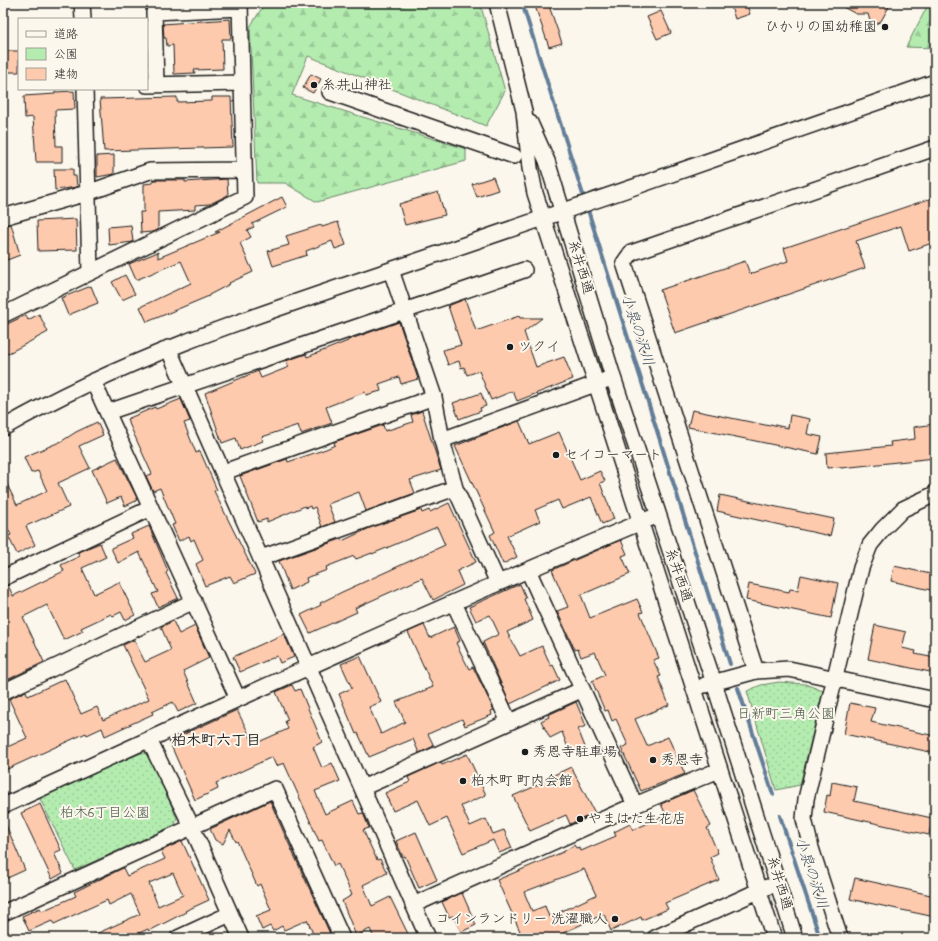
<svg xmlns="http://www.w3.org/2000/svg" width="938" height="941" font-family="'Indie Flower','Klee One',sans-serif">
  <defs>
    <pattern id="green-dots" width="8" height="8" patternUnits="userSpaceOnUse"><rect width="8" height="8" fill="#b4ecb0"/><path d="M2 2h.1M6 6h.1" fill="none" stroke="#9aca97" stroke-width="1.8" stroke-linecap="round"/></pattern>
    <pattern id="forest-firs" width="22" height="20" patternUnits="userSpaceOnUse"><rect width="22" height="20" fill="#b4ecb0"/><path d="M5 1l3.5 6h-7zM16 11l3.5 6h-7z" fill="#9aca97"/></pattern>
  </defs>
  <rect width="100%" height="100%" fill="#fbf7ec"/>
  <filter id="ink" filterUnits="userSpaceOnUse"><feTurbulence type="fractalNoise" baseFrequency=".025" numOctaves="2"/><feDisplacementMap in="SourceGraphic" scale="8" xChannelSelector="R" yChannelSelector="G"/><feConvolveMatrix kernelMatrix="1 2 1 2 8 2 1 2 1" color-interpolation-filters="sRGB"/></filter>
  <g filter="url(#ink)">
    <path fill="url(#green-dots)" stroke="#688466" d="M779,682l26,2 18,7 -23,94 -24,5 -29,-99 14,-6z
      M141,753h7l29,65 -2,7 -100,45 -36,-73z"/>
    <path fill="url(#forest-firs)" stroke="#688466" d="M265,3h215l25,88 -19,35 -178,-70 -16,39 174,54v12l-149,41 -32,-19h-28l-7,-156z
      M929,3h6v45l-29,-1z"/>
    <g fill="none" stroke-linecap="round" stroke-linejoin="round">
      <path stroke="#627d98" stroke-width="4" d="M522,3l63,198
        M587,207l143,457
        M738,688l35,106
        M780,816l40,122"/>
    </g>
    <path fill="#fecaae" stroke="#1c1c1c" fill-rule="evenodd" d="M534,3h14l14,40 -13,4z
      M730,3h16l4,11 -15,5z
      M836,3h55l-10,18 -5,3 -6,-3 -2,-7h-12z
      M661,11l10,22 -14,6 -10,-22z
      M230,19l1,20h-9l1,30 -29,1 1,3 -21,1 -1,-29 -6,1 -1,-8h-2l-1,-14z
      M3,51h16v21h-16z
      M311,74l10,5 -8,14 -10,-5z
      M74,91l1,18 -20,1 1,36h6v16h-26l-3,-45 -8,1 -1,-22 31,-2v-2z
      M177,97v5l35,-1v-4h19l2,50 -129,4 -4,-52z
      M114,155v19l-17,3v-21z
      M54,169h19v7h3l1,11 -22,3z
      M493,177l5,13 -21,7 -5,-13z
      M227,179l1,16 -18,9 -15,1v5l-37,2v18l-6,2 -11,1 -1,-21h4v-28l9,-1v-3h32v2z
      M438,192l7,23 -40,10 -6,-21z
      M282,197l5,10 -35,17 2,3 -7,3 4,7 -11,6 13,29 -24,11 1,1 -21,11v1l-62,26 -7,-15 51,-24 -10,-22 -45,19 -7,-16 29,-12v6l62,-26h-5z
      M935,197v45l-26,9 -8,-25 -45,15 9,27 -190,65 -15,-43 85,-29 5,13 38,-13 -4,-13z
      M76,219l1,31 -39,1 -1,-30z
      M338,222l8,23 -11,4 -3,-8 -26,10 1,4 -34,11 -5,-15 21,-6 -3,-9 35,-11 1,2z
      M11,224l9,31 -13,5 -4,-10v-24z
      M131,225l2,17 -24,3 -1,-18z
      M125,275l10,19 -13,6 -10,-18z
      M91,286l7,17 -30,12 -7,-17z
      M465,299l11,32 43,-15 1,2h22l-18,14 12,35 28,-10 9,22 -56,22 -4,-10 -22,9 -12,-29 -12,4 -3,-8 -3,1 -2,-7 -11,4 -5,-15 18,-5 -13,-39z
      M39,314l9,18 -45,24v-30l23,-11 2,5z
      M399,322l19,57 -17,5 -2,-7 -20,7 2,7 -15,4 -1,-3 -39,15 6,16 -31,11 -3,-9 -36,12 1,4 -23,9 -4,-12 -14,5 -17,-50 53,-22 3,7 28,-11 -3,-6 20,-7 1,3 41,-16v-1z
      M481,393l5,13 -6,2 1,3 -22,8 -6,-16z
      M181,399l9,22 -6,2 12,30 4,-2 17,39 -3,1 41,83 -21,9 -4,-7 -25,10 -9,-22 7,-4 -9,-21 -3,2 -2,-5 -10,5 -7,-16 3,-1 -15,-36 -7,3 -7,-15 6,-2 -25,-55 28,-12 1,2z
      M692,410l78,16v-2l18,4 2,-13 20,4 -3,15 15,3 -4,17 -130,-27z
      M422,411l19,59 -31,10 5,13 -49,18 -7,-19 -31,12 7,18 -13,5 -7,-20 -4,2 -1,-3 -4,2 -1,-2 -38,16v-3l-9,3 -18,-46 47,-17 1,3 38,-13 9,-4 -1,-3 49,-17 2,6 28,-9 -2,-7z
      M519,421l10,23 30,-12 21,48 20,-9 5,10 -5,2 14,36 -12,5 -11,-27 -29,12 -4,-9 -23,10 5,11 -33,15 10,21 -14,7 -13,-29 5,-3 -40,-86z
      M97,422l6,13 -24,11 11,22 -32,15 11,24 -43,19 9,19 -18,9 -9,-18 3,-1 -8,-16v-43l14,29 30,-14 -9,-20 -7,2 -7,-16 38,-16 14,-9z
      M935,424v34l-94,10v-1l-14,1 -1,-15 65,-7 -1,-4 25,-3 -1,-12z
      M117,458l20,40 -1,3 -11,5 -4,-9 -14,6 -15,-33z
      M720,495l114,24 -4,17 -113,-25z
      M449,503l27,59 -19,9 6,14 -30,15 -11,-22 -67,30 2,4 -47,21 -9,-18 20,-10 -1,-2 22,-11 103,-47 -8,-18 -65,27v-1l-16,6 -2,-3 -28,11 1,3 -21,8 1,4 -17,8 -11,-29 62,-22 1,2 30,-14 49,-17 1,3 7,-3 1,2z
      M149,526l19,45 -2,2 12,25 -20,9 -6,-13 6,-2 -19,-40 -21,11 -7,-15 22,-10 -2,-4z
      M621,540l6,14 -5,2 8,18 -49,21 9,23 47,-19 6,13 -3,1 19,45 -6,2 8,16 -3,1 11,28 -34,14 12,27 21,-9 17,37 -44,17 -20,-43 7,-3 -12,-26 -4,2 -4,-11 -3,1 -13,-30 13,-6 -10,-23 -14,5 -3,-8 -3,1 -18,-39 11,-4 -16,-37z
      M100,543l6,14 -24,11 12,26 25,-12 16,33 -10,5 -4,-8 -8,4 -2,-2 -30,14 2,3 -19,9 -17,-35 -24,12 21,45 -37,18 -4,-8v-85l5,-2 5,11 51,-25 -3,-6 19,-9 -2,-4z
      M894,566l41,9v16l-44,-10z
      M801,575l37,8 -7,35 -85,-18 3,-16 40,8 1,-3 8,1z
      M520,584l6,14 -2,1 9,21 -26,12 13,24 22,-10 9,20 2,-1 7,15 -50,24 -27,-62 16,-8 -9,-19 -14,6 -7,-14z
      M173,621l6,13 16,-8 14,32 -26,13 14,32 -19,9 -5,-10 -21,10 1,2 -48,22 -3,-8 -15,7 -1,-2 -83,38v-22l24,-11 -18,-39 17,-8 2,5 37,-17 16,35 16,-7 6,13 46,-21 -26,-54 11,-5 11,22 26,-12 -10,-23z
      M424,625l6,13 24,-11 6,14 -4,2 13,26 4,-2 21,43 -3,1 1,4 -27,11 -3,-7 -34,15 6,12 -15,7 -6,-14 -44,18 -11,-24 -2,1 -17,-40 13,-6 -11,-24 19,-8 21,46 -12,5 12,27 24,-12 -9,-20 37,-15 -25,-55z
      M875,625l31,7 -4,16 14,3 -1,3 20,4v15l-67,-14z
      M284,634l10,23 -14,6 -3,-7 -37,16 -7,-15z
      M292,685l3,6 5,-2 22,53 -9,5 9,21 10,-5 8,18 -25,10 10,23 28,-13 6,13 4,-1 6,15 -6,2 14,30 3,-1 7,14 -24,12 9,21 18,-9 20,41h-36l-4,-9 -14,7 -14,-35 10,-6 -14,-31 -4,2 -12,-26 -3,1 -35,-78 -8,3 -4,-9 -56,26 2,6 -23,11 -26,-59 68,-31 17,34 34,-15 -3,-8 3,-1 -12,-28z
      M576,702l10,24 -8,3 7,18 -15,6 -8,-21 -12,6 -9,-17 8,-4 -1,-2z
      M850,703l25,5 -4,14 64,14v17l-91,-19z
      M467,754l19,41 -25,11 9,20 16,-7 7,15 11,-4 8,18 -13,5 -6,-13 -30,13 -16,-35 -17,8 -12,-26 -25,11 -8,-18 25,-11 -2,-5 33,-15 1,3z
      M571,767l24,46 -25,11 -4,-9 -36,16 -17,-35 25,-11 -1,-2z
      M832,782l25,5 -3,14 78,17 -3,17 -105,-23 3,-17 3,1z
      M693,790l18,36 -4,2 11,25 -8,4 9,23 -54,23 3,6 -26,11 -1,-3 -30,14 -7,-17 -41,19 2,5h-42l-26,-58 66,-28 11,-7 2,3 3,-1 2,4 35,-15 -2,-4 16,-8 3,6 33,-15 -5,-11zM584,869l12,26 -47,22 -4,-11 -13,5 -8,-19z
      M270,801l14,32 48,105h-17l-8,-18 -23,10 -2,-4 -9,5 -3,-5 -8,4 -6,-14 15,-6 -11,-26 -3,2 -20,-45 -1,1 -6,-12 -7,14 -8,-4 -5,-11z
      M40,804l21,46 -7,3 9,20 -11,6 -31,-66z
      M3,818l22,52 -22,10z
      M416,832l21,48 -18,8 -14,-32 -2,1 -7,-16z
      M182,841l27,59 -24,11 1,1 -37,19 -1,-2 -20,9h-41l53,-24 -9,-20 -22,11 -2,-5 -53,24 -2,-3 -23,10 -7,-15 18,-8 2,3 34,-15 -2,-4 49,-24 4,8 38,-17 -4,-8zM173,873l10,22 -25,11 -9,-23z
      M855,878l80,18v21l-85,-18z
      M462,893l14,32 -15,7 -8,-16 -4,1 -7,-15z"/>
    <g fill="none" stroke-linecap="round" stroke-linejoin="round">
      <defs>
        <path id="minor" d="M82,3l1,16
          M497,3l27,108 6,57 5,25 239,745
          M156,84l-2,-72 86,-4
          M147,85l94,-2
          M85,89l5,183
          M330,92l184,64
          M530,123l17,38 66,216 101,306 81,255
          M3,217l84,-24 63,-22 93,-1
          M391,270l43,127 8,43 13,48 43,95
          M3,315l242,-118 -5,-194
          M168,348l260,590
          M93,381l145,318
          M108,412l416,-142
          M3,428c133,-77 282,-122 426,-171 169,-57 338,-116 506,-175
          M442,440l164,-60
          M224,472l210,-75
          M261,558l194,-70
          M528,570l107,235
          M3,578l148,-70
          M454,603l55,119
          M756,671l-132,-408 7,-10 304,-105
          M705,685l51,-14 33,-2 146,31
          M3,692l191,-91
          M149,740l43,87 49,111
          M362,788l219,-98
          M3,806c215,-98 429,-197 648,-288
          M413,905l222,-100 84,-35
          M3,913l272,-124 67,149
          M178,938l52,-24
          M655,938l112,-51
          M840,938l-29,-90 -7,-29 2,-20 55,-231 9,-23 13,-16 20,-20 32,-15"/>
      </defs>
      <use href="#minor" stroke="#1c1c1c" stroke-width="18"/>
      <use href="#minor" stroke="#fbf7ec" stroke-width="15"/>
    </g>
  </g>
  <g fill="#1c1c1c" stroke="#fbf7ec" stroke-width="1.5">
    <circle cx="885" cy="27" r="4"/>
    <circle cx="314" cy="85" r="4"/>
    <circle cx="510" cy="347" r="4"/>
    <circle cx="556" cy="455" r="4"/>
    <circle cx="525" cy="752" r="4"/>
    <circle cx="653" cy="760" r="4"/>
    <circle cx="463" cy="781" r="4"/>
    <circle cx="580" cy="819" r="4"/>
    <circle cx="615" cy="919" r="4"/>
  </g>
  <g text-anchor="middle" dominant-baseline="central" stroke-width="4" stroke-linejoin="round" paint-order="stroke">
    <g font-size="14" fill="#1c1c1c" stroke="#fbf7ec" text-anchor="start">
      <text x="877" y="27" text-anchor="end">ひかりの国幼稚園</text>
      <text x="322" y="85">糸井山神社</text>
      <text x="518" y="347">ツクイ</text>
      <text x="564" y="455">セイコーマート</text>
      <text x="533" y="752">秀恩寺駐車場</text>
      <text x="661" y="760">秀恩寺</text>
      <text x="471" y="781">柏木町 町内会館</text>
      <text x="588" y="819">やまはた生花店</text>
      <text x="607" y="919" text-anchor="end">コインランドリー 洗濯職人</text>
    </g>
    <g font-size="14" fill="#1c1c1c" stroke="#fbf7ec">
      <text transform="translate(580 267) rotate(73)">糸井西通</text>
      <text transform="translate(678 575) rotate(71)">糸井西通</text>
      <text transform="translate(779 883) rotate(73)">糸井西通</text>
    </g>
    <g font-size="14" fill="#4a5a48" stroke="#fbf7ec">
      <text x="786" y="714">日新町三角公園</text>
      <text x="105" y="813">柏木6丁目公園</text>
    </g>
    <g font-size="15" font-style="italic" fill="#455464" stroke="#fbf7ec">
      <text transform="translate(637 330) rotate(72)">小泉の沢川</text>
      <text transform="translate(811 873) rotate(72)">小泉の沢川</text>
    </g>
    <g font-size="15" font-weight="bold" fill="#1c1c1c" stroke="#fbf7ec">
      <text x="216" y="741">柏木町六丁目</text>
    </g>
  </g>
  <rect width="938" height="941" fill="none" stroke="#fbf7ec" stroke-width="16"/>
  <rect x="8" y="8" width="922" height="925" fill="none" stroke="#1c1c1c" stroke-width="1.5" filter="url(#ink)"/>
  <rect x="18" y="18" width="130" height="72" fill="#fbf7ec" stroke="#a29f99"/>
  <rect x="26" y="31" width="20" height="6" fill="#fbf7ec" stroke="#a29f99"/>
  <text x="54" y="38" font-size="12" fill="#1c1c1c">道路</text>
  <rect x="26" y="48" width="20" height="12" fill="#b4ecb0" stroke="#a29f99"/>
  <text x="54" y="58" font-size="12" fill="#1c1c1c">公園</text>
  <rect x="26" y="68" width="20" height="12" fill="#fecaae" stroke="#a29f99"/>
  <text x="54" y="78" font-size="12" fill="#1c1c1c">建物</text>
</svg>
